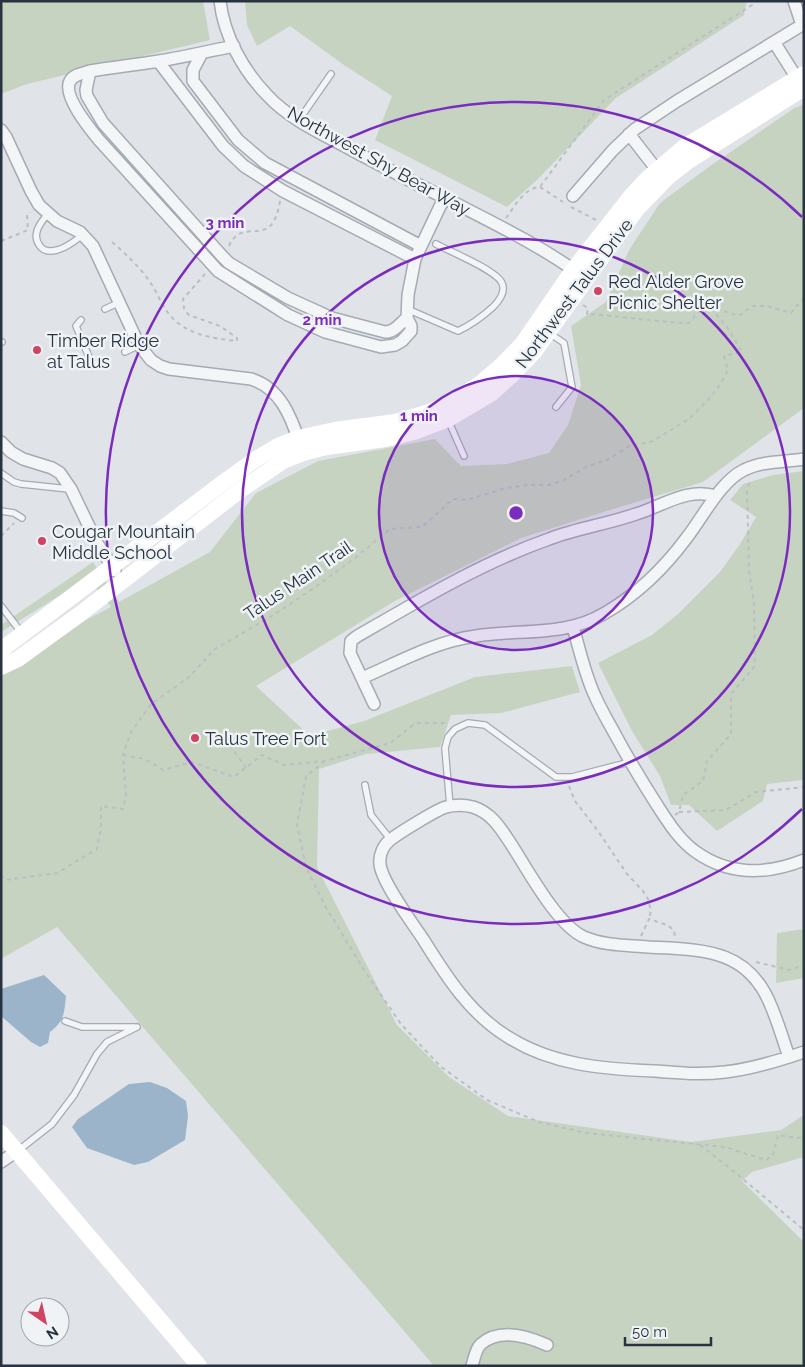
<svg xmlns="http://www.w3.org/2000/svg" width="805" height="1367" font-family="Raleway,sans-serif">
  <rect width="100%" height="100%" fill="#e0e4e9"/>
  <path fill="#c7d3c1" d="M1,1h202l7,39 -183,44 -26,10z
    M245,1h502l-3,14 -128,83 -78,81 -31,28 -132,-67 17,-44 -48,-31 -54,-39 -33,20 -10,-21z
    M804,104v304l-101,74 -93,28 -89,28 -126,63 -139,85 54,50 54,-15 111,-44 97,-11 8,26 -79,21 -50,2 -11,32 -74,7 -47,15 -2,98 80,158 52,52 59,39 183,26 90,-12 23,-15v42l-52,15 -10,9 62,61v124h-370l-377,-439 -56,32v-284l85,-55 25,-13 -23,-29 -87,54v-7l92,-63 26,40 91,-50 46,-59 62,-32 117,-22 26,27 46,-2 42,-11 19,-28 13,-40 -10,-59 35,-24 23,-52 31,-47 50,-37 83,-57z
    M804,471v309l-37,4 -4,17 -46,30 -28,-26h-18l-11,-29 -28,-45 -34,-68 54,-28 26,-21 42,-42 20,-28 16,-27 -26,-17 13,-16 30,-9z
    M804,929v49l-28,5 1,-50z"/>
  <path fill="#9bb4c9" d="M44,975l22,21c-2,18 -1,24 -16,36l-2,11 -8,4 -9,-5 -30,-26v-27z
    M150,1082l17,6 19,13 2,15 -3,24 -37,22 -14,3 -47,-17 -15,-21 6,-8 51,-35z"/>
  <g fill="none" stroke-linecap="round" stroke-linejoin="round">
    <defs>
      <path id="lane" d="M299,120l32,-46
        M48,214c-8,9 -17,21 -8,32 2,3 6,5 10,5 12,0 24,-9 32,-16
        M105,309l15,-7
        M407,309l51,22c13,-6 24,-14 35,-24 6,-6 13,-15 9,-24 -6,-13 -51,-31 -66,-39
        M81,320l-5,6 13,31 3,5 4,2 5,-1
        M549,333l15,10 8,44 -16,20
        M1,342h1
        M125,352l14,-7
        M449,422l15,34
        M1,473l13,9 7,2 48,5
        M1,511l13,2 8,5
        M1,606l20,26
        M365,785l6,30 20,25
        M450,806l-5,-58 3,-11 7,-8 13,-6 17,2 71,52h16l58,-15
        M65,1021l17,6h53
        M19,1150l33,-26 22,-29 23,-41 10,-12 30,-15"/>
      <path id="street" d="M220,1c4,35 23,69 47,94 23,25 56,39 85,55 30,16 60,32 91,47 46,24 93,46 135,76
        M774,42l28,-17 -8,-24
        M234,46c-25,5 -50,11 -75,15 -23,4 -46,6 -69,10 -6,2 -16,3 -20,10 -8,14 20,48 29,59l119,131 70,44 37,17 56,15 14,-2 7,-4 9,-10v-5l-4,-8 1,-23 7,-36 29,-61
        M202,53l-9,17v11l45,59 27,23 156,83
        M158,61l65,85 21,20 39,25 132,68
        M90,71l-4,19 1,6 16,27 119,133 7,7 59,35 44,20 53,14c10,0 14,-8 22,-14
        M1,130l5,7 25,54 8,14 18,16 23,11 13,14 46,99 12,15 9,6 9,3 82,10c29,9 40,37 49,65
        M629,134l28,36
        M573,196l40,-46 22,-21 42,-28 97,-59 26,41
        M1,442l10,10 12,7 29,9 8,5 11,16 26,54 18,28
        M573,627c7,24 12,48 22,69 6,14 14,27 21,40 13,24 27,47 41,69 11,17 22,35 39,47 34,24 70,23 108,8
        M362,678c37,-16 74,-37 114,-42 44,-7 90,1 129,-23 33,-19 61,-47 83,-77 16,-21 33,-55 56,-66 17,-9 41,-8 60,-11
        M374,704l-24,-51 1,-12 5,-4c62,-36 125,-74 193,-98 28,-11 59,-15 87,-25 27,-8 51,-27 80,-18
        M789,1057c-6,-17 -11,-35 -18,-51 -23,-58 -69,-56 -123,-59 -21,-2 -43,-1 -64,-10 -27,-12 -56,-67 -73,-93 -10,-15 -19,-31 -38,-37 -8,-2 -19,-2 -27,0 -10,3 -47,26 -56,33 -7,6 -11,15 -10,24 1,17 33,60 43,75 23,37 47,75 85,98 44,28 95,32 146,34 24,2 47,4 71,1 27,-3 53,-11 79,-20
        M1,1162l16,-11
        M472,1366c2,-7 4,-18 9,-22 18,-16 46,-8 66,1"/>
    </defs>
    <use href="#lane" stroke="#a5abb3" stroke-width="8"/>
    <use href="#street" stroke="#a5abb3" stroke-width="14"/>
    <path stroke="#babfc4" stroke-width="2" stroke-dasharray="4 4" stroke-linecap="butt" d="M540,187l23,15
      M571,207l25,13
      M506,218c9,-12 18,-30 34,-31l64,-87 148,-95v-4
      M1,241l27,-11 -1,-15 3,-3
      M112,242c15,13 29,26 40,43 4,6 7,14 11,20 15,28 45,33 74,36v-3l-17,-12 -31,-11 -5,-6 -1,-10 22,-25
      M229,246c14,-32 43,7 51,-45
      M583,305l5,3 -1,6c34,2 67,8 102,9l10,-12 9,-6
      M709,306l30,10 13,-10h15l24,7 13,-16
      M1,536l13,-13
      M195,738l17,-6 19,15 15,21
      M123,755l22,4 18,11 29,-8 42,15 28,-22 22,10 41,-4 65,-18 26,-20h32
      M325,761l-19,15 -9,49 9,42 19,39 41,67 35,51 39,42 47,34 52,22 47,11 139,14 41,13 7,-5 5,-20 18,3 8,-1
      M569,786l6,15 23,30 29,43 16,17 5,8 3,12 -2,8
      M679,812l47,-2 30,-18 48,-5
      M675,815l4,-3 4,-17 20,-14 4,-20 24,-27v-40l24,-28 -1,-61 -5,-35 -1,-42 -1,-36 3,-13
      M1,875l4,5 52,-7 40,-24 4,-22v-21l22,3 3,-14 -3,-40 8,-23 20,-28 37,-26 27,-29 57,-33 39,-26 44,-32 35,-29 32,-2 31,-28 14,1 39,-12 22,-3h21l13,-4 24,-14 23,-8 20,-13 22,-4 38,-23 18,-18 11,-13 10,-18 -4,-14 18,-4 -15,-25 -19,-22
      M641,936l8,-17 18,6 7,5 1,7
      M756,962l33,8 15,-5
      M700,1145l26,20 78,65"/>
    <use href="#lane" stroke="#f3f5f7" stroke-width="5.5"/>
    <use href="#street" stroke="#f3f5f7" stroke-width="11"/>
    <path stroke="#fff" stroke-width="16" d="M1,650l223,-168 32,-23 22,-13 20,-8 37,-8 60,-8 28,-8 17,-6 37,-22 26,-22 20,-21 50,-73 59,-75 16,-17 36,-31 120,-73
      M1,667l17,-8 62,-45 159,-123 44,-30 20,-8 23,-6 59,-8 29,-7 34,-13 44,-26 21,-19 21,-22 102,-142 32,-33 19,-15 117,-74
      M1,1133l198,233"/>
  </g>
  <circle cx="516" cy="513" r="137" fill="#7b2cbf" fill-opacity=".12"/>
  <g fill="none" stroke="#7b2cbf" stroke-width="2.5">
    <circle cx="516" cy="513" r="137"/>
    <circle cx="516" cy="513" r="274"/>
    <path d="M802 809A411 411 0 1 1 802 217"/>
  </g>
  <g fill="#cf4461" stroke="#eff3f6" stroke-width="2">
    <circle cx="598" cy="291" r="5"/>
    <circle cx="37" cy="350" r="5"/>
    <circle cx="42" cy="541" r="5"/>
    <circle cx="195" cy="738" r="5"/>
  </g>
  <g text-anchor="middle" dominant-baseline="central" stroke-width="5" stroke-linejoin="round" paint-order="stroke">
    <g font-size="18" fill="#283340" stroke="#eff3f6">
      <text transform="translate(379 161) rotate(29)">Northwest Shy Bear Way</text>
      <text transform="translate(574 293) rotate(-53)">Northwest Talus Drive</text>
      <text transform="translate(298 580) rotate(-34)">Talus Main Trail</text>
    </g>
    <g font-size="18" fill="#283340" stroke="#eff3f6" text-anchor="start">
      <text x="608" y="281">Red Alder Grove<tspan x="608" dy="21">Picnic Shelter</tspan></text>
      <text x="47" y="340">Timber Ridge<tspan x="47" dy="21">at Talus</tspan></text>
      <text x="52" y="531">Cougar Mountain<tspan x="52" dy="21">Middle School</tspan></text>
      <text x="205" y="738">Talus Tree Fort</text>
    </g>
  </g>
  <circle cx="516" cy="513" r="8" fill="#7b2cbf" stroke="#eff3f6" stroke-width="2.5"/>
  <g font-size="15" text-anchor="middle" font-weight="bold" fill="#7b2cbf" stroke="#eff3f6" stroke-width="5" stroke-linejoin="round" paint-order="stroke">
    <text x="225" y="228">3 min</text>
    <text x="322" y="325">2 min</text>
    <text x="419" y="421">1 min</text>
  </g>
  <rect width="805" height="1367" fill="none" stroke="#283340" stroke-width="5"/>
  <g transform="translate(45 1322) rotate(146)"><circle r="24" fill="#eff3f6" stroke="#9fa6ad"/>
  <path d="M0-4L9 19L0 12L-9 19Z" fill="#cf4461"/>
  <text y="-8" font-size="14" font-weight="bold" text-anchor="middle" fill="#283340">N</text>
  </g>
  <path d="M625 1337v8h86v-8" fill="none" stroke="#283340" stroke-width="2.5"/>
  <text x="632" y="1337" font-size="15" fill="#283340" stroke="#eff3f6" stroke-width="4" paint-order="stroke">50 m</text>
</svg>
